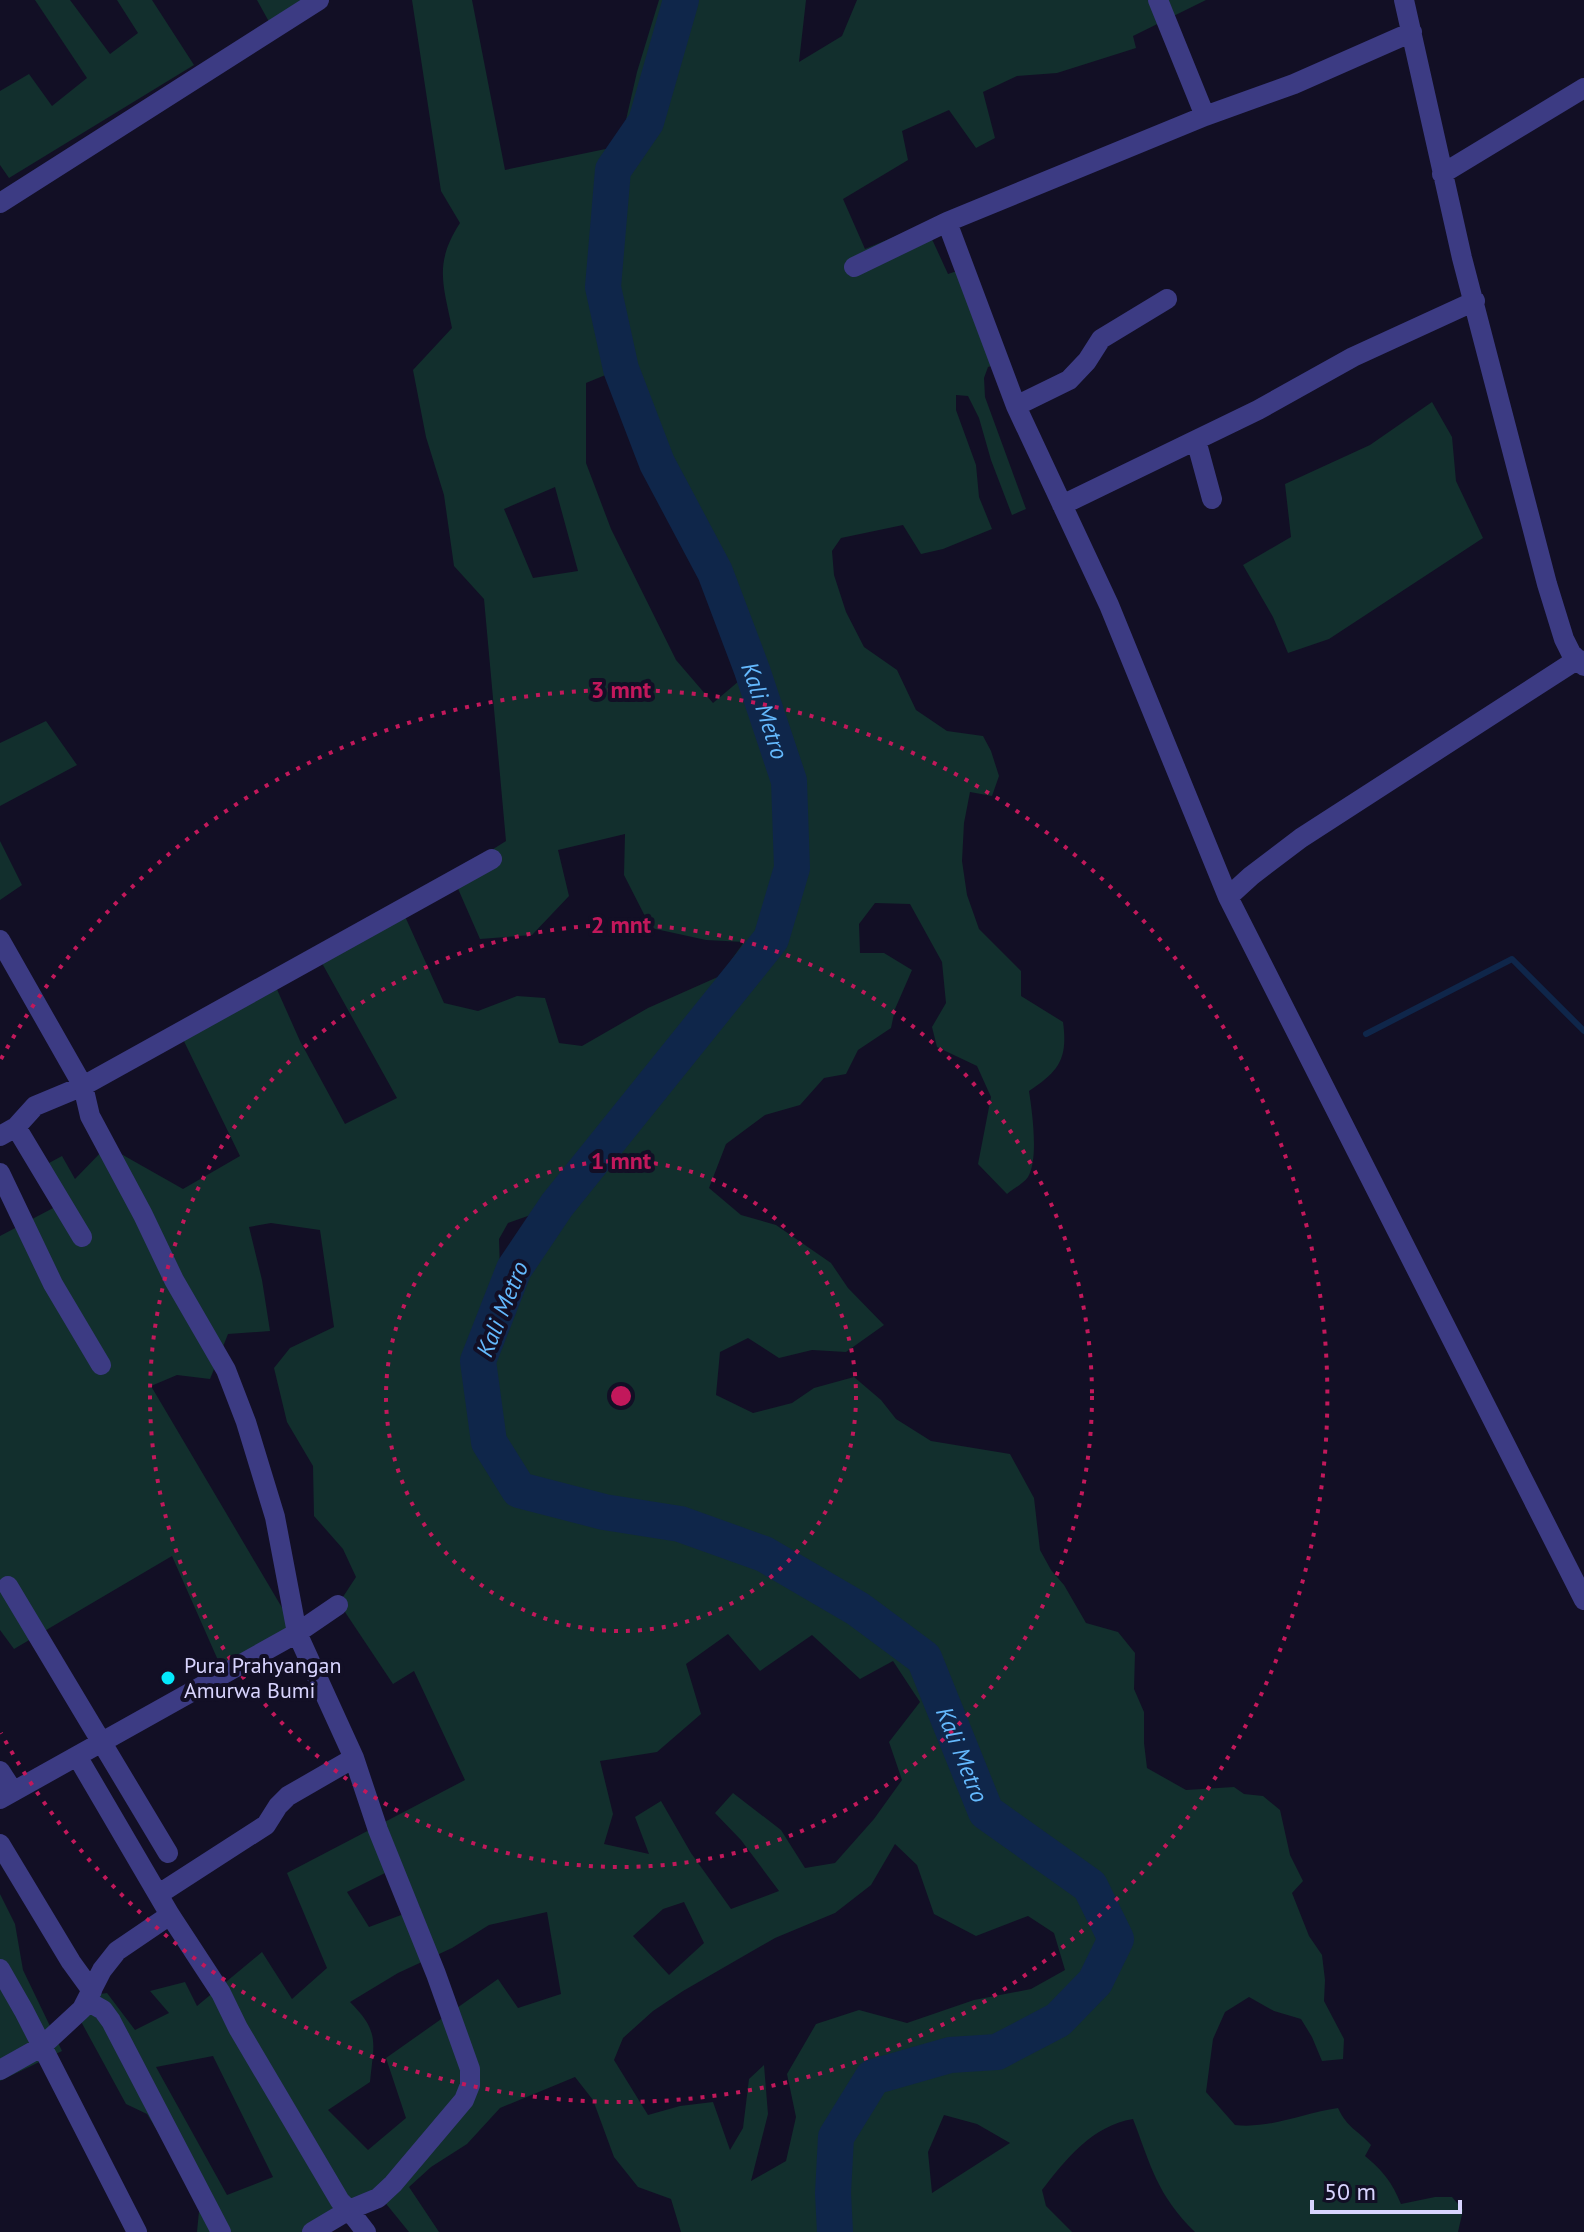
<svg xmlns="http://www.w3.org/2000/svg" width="1584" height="2232" font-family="'PT Sans',sans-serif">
  <rect width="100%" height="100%" fill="#120f25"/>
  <path fill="#122f2d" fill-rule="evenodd" d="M35,0h35l40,54 28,-21 -21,-33h35l42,65 -185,113 -9,-13v-74l29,-17 23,32 35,-28z
    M257,0h66l-50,29z
    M412,0h60l33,170 115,-24 17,-74 22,-72h147l-7,62 43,-26 15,-36h349l-73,36 3,12 -79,25 -40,3 -34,16 12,46 -19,10 -27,-38 -47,21 6,29 -65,39 22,50 60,-25 23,50 15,-5 44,92 -19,6 -4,11 1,19 41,112 -14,6 -21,-55 -12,-42 -11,-22 -12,-1v15l20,55 3,32 13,32 -49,20 -22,5 -18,-29 -62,13 -9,13 2,24 12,37 18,35 33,23 19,40 31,21 36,5 8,15 8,25 -7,20 -22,-4 -6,31 -2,38 5,34 12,34 42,42v25l42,26c5,37 -4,49 -34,69 3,20 10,68 -1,86 -4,6 -15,12 -21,17l-29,-30 13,-67 -14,-31 -40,-19 -5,-20 14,-24 -4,-41 -32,-58 -35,-1 -16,21 1,29h24l28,17 -17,39 -4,19 -33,22 -12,24 -22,4 -24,27 -35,10 -39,29 -17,44 32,27 35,10 55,38 17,25 36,37 -38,27 -34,-2 -33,8 -31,-20 -28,14 -4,43 37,18 39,-10 22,-15 40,-11 27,23 15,19 35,22 79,13 24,44 6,52 11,20 13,15 22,38 32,9 17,21 -1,36 10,23v31l3,25 39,22 48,-3 10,7 19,2 17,14 10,45 13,26 -11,12 17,43 13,19 3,25 -1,21 20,38 -1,20 -21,2 -10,-24 -11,-18 -27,-8 -25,-14 -24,15 -12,27 -7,53 29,33c36,4 68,-12 103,-17 9,20 20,22 33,37l-6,11c18,15 27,26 36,48l34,-7h17l11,13 -5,22h-263c-38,-37 -44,-66 -62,-113 -41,7 -67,40 -91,71l4,16 26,26h-391l-10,-33 -33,-12 -24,-30 -21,-57 -18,-23 -75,31 -33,36 -36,23 -22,20 30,45h-30l-26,-32 -62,32h-124l3,-31 -53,-87 -21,-10 -54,-99 15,-9 20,-3 28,37 34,-17 -19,-22 35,-9 12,24 65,-54 30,47 35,-31 -40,-95 178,-93 -51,-109 -21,13 -54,-81 17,-26 -13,-28 -29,-33 -1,-50 -26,-44 -13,-54 16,-20 44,-21 -14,-97 -49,-7 -22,4 13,53 8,51 -42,3 -18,45 -33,-4 -26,11 146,247 -76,34 -49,-111 -158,93 -14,-19v-394l55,-29 -19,-37 26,-14 13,23 32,-33 76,43 57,-33 -62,-127 93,-53 29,65 45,83 52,-26 -79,-142 81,-53 45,100 34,8 39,-15 28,2 14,45 23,3 66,-38 72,-32 24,-34 -38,-2 -55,-12 -27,-53 1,-41 -67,16 11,46 -37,39 -52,4 -28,-64 54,-34 -22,-242 -30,-33 -10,-71 -18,-58 -13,-67 39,-42c-9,-44 -18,-65 8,-105l-19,-32zM620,369l37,94 58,109 37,98 -39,33 -37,-43 -65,-131 -25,-66v-80zM555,487l23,84 -45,7 -29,-69zM556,1206l-42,63 -13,31 -2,-61 9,-16zM728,1634l32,37 52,-36 48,44 33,-18 27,41 -31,40 13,38 -28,39 -39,44 -30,5 -24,-38 -48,-37 -18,20 26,27 38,51 -48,18 -40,-56 -30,-52 -26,16 14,37 -45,-10 9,-30 -13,-53 57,-9 44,-38 -15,-50zM895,1844l22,21 17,49 42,22 52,-20 26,17 11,37 -34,19 -57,11 -67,23 -48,-13 -43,14 -29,50 9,43 -10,44 -35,20 17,-67 -4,-49 -15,14 -6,49 -13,22 -17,-48 -33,4 -32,9 -34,-55 9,-22 30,-27 30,-20 92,-53 60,-25 36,-28zM401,1865l19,43 -51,19 -22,-35zM684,1902l20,41 -35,32 -36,-39 30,-27zM547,1912l14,82 -43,14 -20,-29 -112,79 20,60 -38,32 -40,-40 42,-28c4,-40 10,-50 -20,-80l48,-29 54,-25 37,-23zM213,2056l60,121 -46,18 -71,-128zM944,2115l33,9 33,19 -78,50 -4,-41z
    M1432,402l20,35 4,44 27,57 -154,101 -41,14 -15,-36 -30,-52 48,-28 -6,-53 85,-39z
    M46,721l31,44 -77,41v-63z
    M0,841l22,44 -22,15z
    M0,1894l15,30 8,46 39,81 -62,30z"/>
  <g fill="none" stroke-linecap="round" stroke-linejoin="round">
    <path stroke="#0f264a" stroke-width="6" d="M1366,1034l146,-75 72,72"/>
    <path stroke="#0f264a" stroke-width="36" id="s1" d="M681,0l-35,122 -33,48 -10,117 18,82 36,94 58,109 37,98 37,111 3,87 -21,71 -214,266 -43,64 -36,92 11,81 30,48 85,22 76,12 84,30 94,55 66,49 62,154 104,74 26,53 -21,43 -37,38 -61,32 -47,3 -77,22 -37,60 -3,56 2,39"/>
    <path stroke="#3c3b83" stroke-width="20" d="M1158,0l47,116
      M1404,0l58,258 85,326 17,55 7,14 13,13
      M1412,32l-118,52 -89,32 -258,106 69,184 93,199 119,292 23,-21 50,-38 277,-179
      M1442,174l142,-86
      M0,203l319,-203
      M854,267l93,-45
      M1016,406l53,-26 18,-19 14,-22 66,-40
      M1196,440l16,59
      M1062,505l196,-95 95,-53 122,-56
      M1228,897l356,703
      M0,940l83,146 7,30 53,99 31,65 52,90 20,52 29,95 22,116 57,125 24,72 58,144 34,95v16l-6,15 -71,84 -15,14 -29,12 17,22
      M16,1127l66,110
      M0,1136l16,-9 19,-21 48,-20 409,-227
      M0,1173l53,111 48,81
      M8,1586l160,267
      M77,1756l93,159 51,78 17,35 102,173 9,9 -37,22
      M0,1771l13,20
      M0,1799l297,-166 41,-28
      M0,1844l71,118 21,29
      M159,1894l107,-69 12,-19 10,-10 66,-38
      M0,1969l24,42 113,221
      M87,2001l16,9 8,11 110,211
      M0,2070l41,-23 41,-38 20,-39 15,-19 53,-36"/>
  </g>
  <g fill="none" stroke="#c2185b" stroke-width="4" stroke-dasharray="4 8">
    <circle cx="621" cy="1396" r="235"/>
    <circle cx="621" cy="1396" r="471"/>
    <path d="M1 1059A706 706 0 1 1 1 1733"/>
  </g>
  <circle fill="#04e8fb" stroke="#120f25" stroke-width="3" cx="168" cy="1678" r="8"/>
  <g text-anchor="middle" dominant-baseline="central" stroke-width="8" stroke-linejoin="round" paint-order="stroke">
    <g font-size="22" fill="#d8d4fe" stroke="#120f25" text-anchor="start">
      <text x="184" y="1665">Pura Prahyangan<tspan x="184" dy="25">Amurwa Bumi</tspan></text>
    </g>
    <g font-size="24" font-style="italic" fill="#64b9fd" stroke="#120f25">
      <text stroke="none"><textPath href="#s1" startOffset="758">Kali Metro</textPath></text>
      <text transform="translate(502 1309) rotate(-68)">Kali Metro</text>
      <text stroke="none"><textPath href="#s1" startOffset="2198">Kali Metro</textPath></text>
    </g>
  </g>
  <circle cx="621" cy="1396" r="12" fill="#c2185b" stroke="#120f25" stroke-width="4"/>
  <g font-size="24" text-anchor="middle" font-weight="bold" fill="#c2185b" stroke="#120f25" stroke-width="8" stroke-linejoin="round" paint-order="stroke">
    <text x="621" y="698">3 mnt</text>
    <text x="621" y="933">2 mnt</text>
    <text x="621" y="1169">1 mnt</text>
  </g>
  <path d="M1312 2200v12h148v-12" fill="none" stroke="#d8d4fe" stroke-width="4"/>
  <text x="1324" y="2200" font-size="24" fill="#d8d4fe" stroke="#120f25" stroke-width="6" paint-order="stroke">50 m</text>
</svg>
